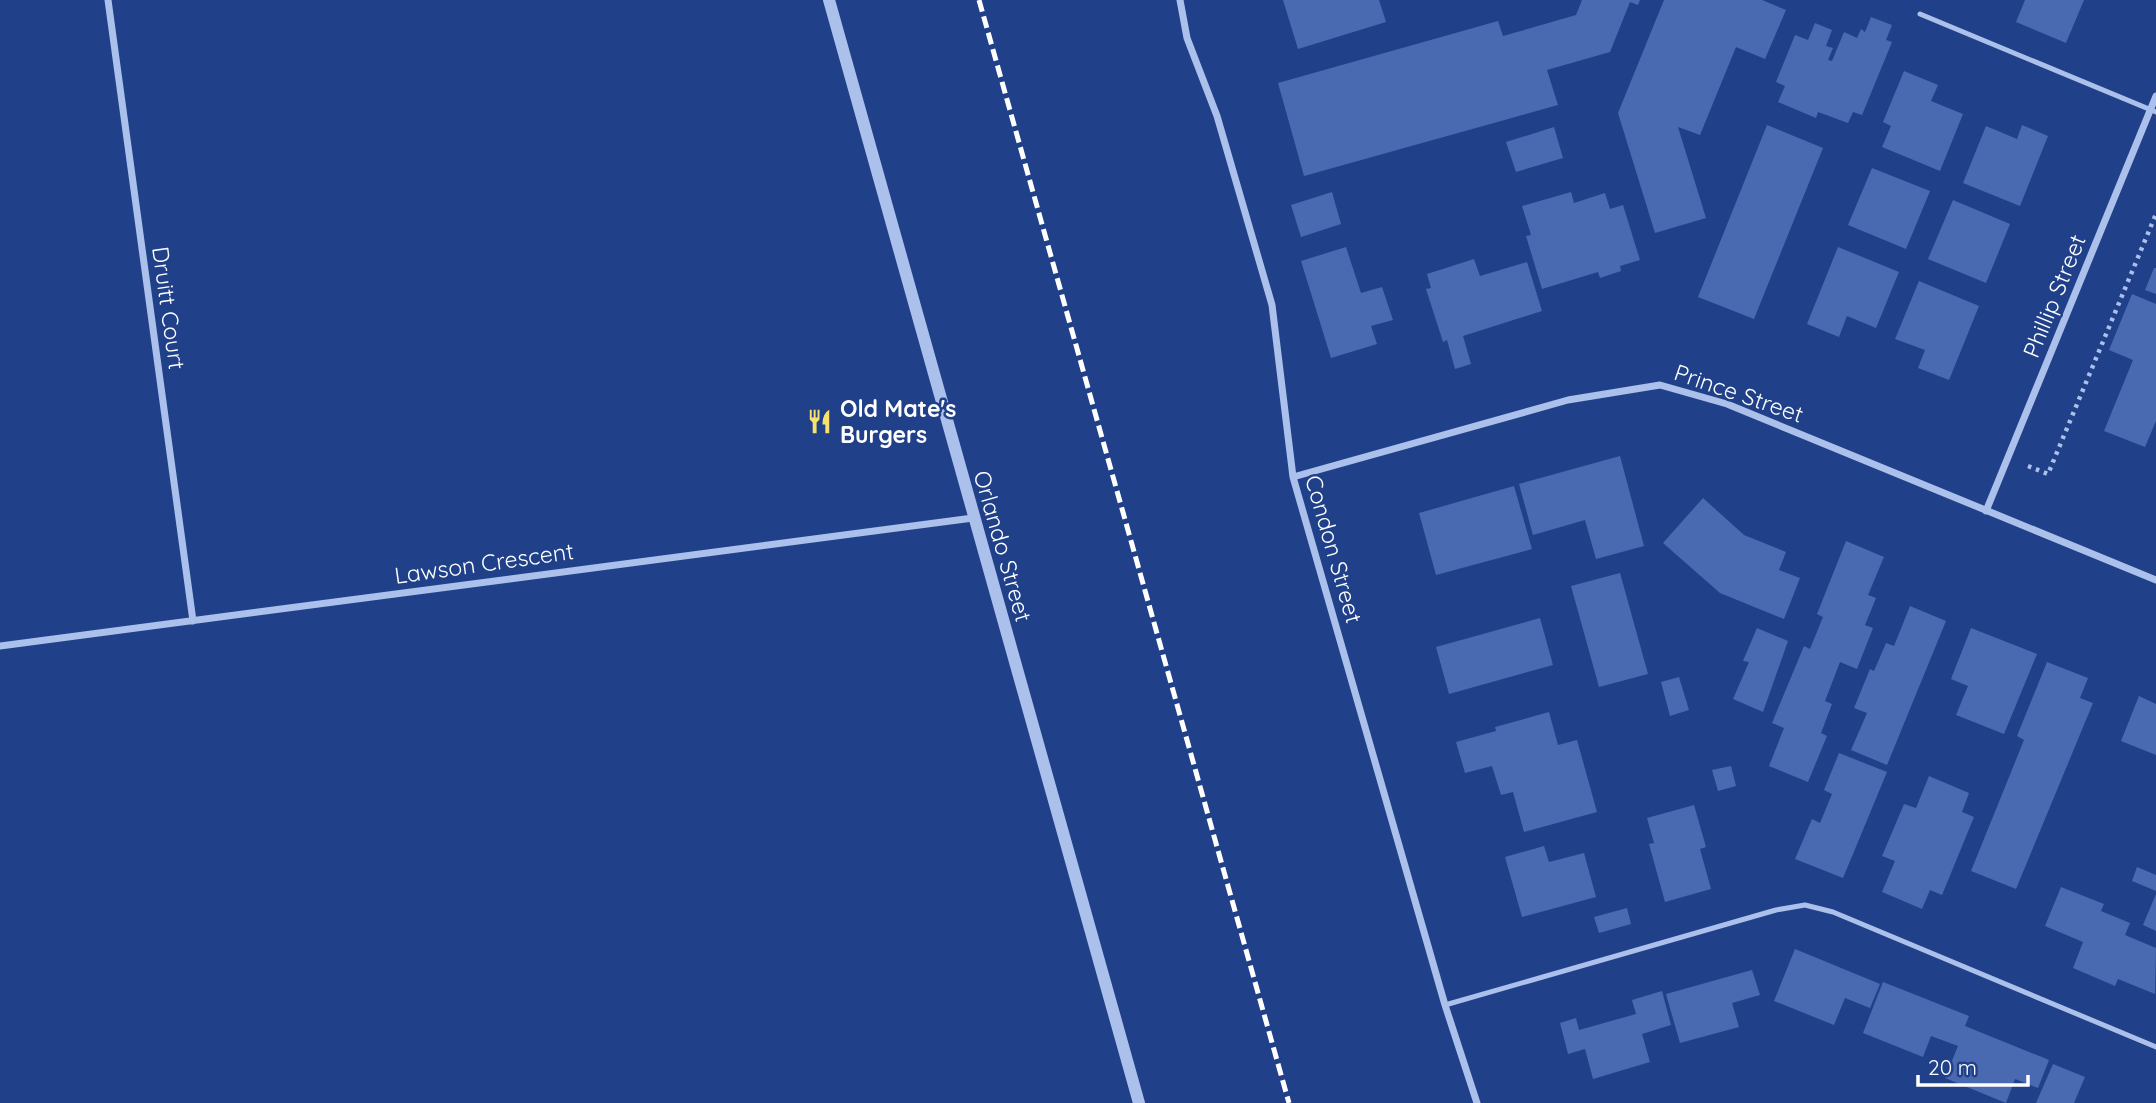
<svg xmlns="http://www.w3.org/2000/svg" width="2156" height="1103" font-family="Quicksand,sans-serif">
  <rect width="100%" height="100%" fill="#204189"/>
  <path fill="#496ab1" d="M1283,0h96l7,22 -88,27z
    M1582,0h58l-2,5 -8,-3 -20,50 -63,18 11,35 -254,71 -26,-93 220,-62 5,15 73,-21z
    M1664,0h98l24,10 -21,49 -29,-12 -36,88 -22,-8 28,91 -51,15 -37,-120z
    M2025,0h59l-18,43 -50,-21z
    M1871,17l21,8 -6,15 6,2 -30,73 -9,-3 -5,11 -30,-11 -2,6 -38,-16 7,-16 -9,-4 19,-47 13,5 7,-17 17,7 -6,16 7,2 -5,12 4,1 12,-29 13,6 4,-9 4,3z
    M1904,71l34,14 -7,16 32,13 -23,57 -58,-24 9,-21 -8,-4z
    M1767,125l56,23 -69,171 -56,-22z
    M2022,125l26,11 -28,70 -57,-23 23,-57 31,13z
    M1554,127l9,31 -47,14 -10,-30z
    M1872,168l58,23 -24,58 -58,-24z
    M1332,192l9,32 -40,13 -10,-32z
    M1571,192l3,11 31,-10 5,16 13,-4 17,55 -20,6 1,5 -21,7 -2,-6 -56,17 -16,-53 5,-1 -9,-29z
    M1953,200l57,24 -24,59 -58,-24z
    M1346,247l15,46 21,-6 11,33 -22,6 6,18 -46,14 -30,-97z
    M1838,247l61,25 -23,56 -29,-12 -8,21 -32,-13z
    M1474,259l6,17 47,-14 15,49 -79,25 8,28 -16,5 -8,-29 -4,2 -17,-53 5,-1 -4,-14z
    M2154,268h2v26l-11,-4z
    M1919,281l60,25 -30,74 -31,-12 7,-18 -30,-11z
    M2132,294l24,10v117l-11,26 -41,-16 29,-71 -24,-10z
    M1620,456l24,90 -48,13 -11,-39 -52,15 -14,-51z
    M1514,486l18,63 -96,26 -17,-62z
    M1703,498l41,37 42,17 -7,18 21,8 -16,41 -64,-26 -57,-50z
    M1846,541l38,16 -16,38 8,3 -11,27 8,3 -16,41 -17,-7 -15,39 7,3 -11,29 6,3 -19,46 -39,-16 15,-38 -12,-5 32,-77 6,3 13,-32 -6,-3z
    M1620,573l28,101 -49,13 -28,-101z
    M1910,606l36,15 -59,144 -36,-15 16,-37 -13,-5 16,-39 4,2 12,-28 8,3z
    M1540,618l13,47 -104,29 -13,-47z
    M1757,628l31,13 -25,71 -30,-13 16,-37 -6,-1z
    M1971,628l66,26 -33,80 -48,-19 12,-29 -17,-7z
    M2047,662l41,16 -8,20 13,5 -77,186 -45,-18 53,-131 -7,-4z
    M1679,677l10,33 -19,6 -9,-34z
    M2139,696l17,8v51l-35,-14z
    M1549,712l9,33 19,-5 20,72 -73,20 -11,-40 -12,3 -9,-29 -27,7 -9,-31 40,-11 -1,-4z
    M1839,753l48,19 -44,106 -48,-19 17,-40 8,4 12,-29 -8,-4z
    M1731,766l5,20 -18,5 -6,-21z
    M1929,776l40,17 -7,19 12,5 -32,78 -12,-5 -8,19 -40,-17 13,-31 -13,-5 22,-52 12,4z
    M1694,805l12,42 -6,2 11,40 -46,13 -16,-58 5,-1 -7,-25z
    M1544,846l5,16 35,-9 12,44 -74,20 -17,-60z
    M2137,867l19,8v16l-24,-10z
    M2061,887l43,17 -3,7 29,12 -5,12 31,13 -1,46 -37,-15 -3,7 -42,-18 10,-26 -38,-16z
    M2156,894v37l-13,-6z
    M1627,908l4,16 -32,9 -5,-16z
    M1795,949l85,35 -10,24 -25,-10 -11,27 -60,-24z
    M1752,970l8,25 -28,8 7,24 -59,16 -14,-49z
    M1883,982l86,34 -4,10 84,34 -11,28 -23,-9 -9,24 -61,-25 13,-32 -27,-10 -8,21 -60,-24z
    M1662,991l9,34 -29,9 8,28 -57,17 -8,-30 -17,5 -8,-31 16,-5 3,12 57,-16 -4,-14z
    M2053,1064l32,13 -11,26h-38z"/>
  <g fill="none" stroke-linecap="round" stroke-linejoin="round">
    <path stroke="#abc0eb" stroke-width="4.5" stroke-dasharray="3.5 5" stroke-linecap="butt" d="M2028,466l20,8 108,-260"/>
    <path stroke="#abc0eb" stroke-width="5" d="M1920,14l236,98
      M1445,1005l331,-95 29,-5 28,7 323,135"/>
    <path stroke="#abc0eb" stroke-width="7" d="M108,0l85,621
      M1180,0l7,38 30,78 55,189 21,172 152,528 32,98
      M1293,477l275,-77 92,-15 67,19 429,176
      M1986,511l170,-415
      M0,646l973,-128"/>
    <path stroke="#abc0eb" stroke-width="12" d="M829,0l310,1103"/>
    <path stroke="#fff" stroke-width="5" stroke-dasharray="12 5" stroke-linecap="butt" d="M979,0l310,1103"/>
  </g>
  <defs>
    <symbol id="restaurant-bare" viewBox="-9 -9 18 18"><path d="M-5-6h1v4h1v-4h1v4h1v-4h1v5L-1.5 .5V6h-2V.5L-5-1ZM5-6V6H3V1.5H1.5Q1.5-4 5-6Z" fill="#f8e16c" stroke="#204189" stroke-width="2.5" paint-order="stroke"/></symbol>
  </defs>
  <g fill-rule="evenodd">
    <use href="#restaurant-bare" x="802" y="404" width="35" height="35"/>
  </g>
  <g text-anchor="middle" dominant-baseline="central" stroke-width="5" stroke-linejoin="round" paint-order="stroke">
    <g font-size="23" fill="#fff" stroke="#204189">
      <text transform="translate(2054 296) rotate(-68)">Phillip Street</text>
      <text transform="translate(169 308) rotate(82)">Druitt Court</text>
      <text transform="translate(1739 393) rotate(19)">Prince Street</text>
      <text transform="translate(1003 546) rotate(74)">Orlando Street</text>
      <text transform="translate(1334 549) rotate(74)">Condon Street</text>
      <text transform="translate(484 563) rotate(-8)">Lawson Crescent</text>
    </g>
    <g font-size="23" font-weight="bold" fill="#fff" stroke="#204189" text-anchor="start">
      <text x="840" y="408">Old Mate's<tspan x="840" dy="26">Burgers</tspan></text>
    </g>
  </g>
  <path d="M1918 1075v10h110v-10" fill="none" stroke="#ffffff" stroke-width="3.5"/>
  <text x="1928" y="1075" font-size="21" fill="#ffffff" stroke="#204189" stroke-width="5" paint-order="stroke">20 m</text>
</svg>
